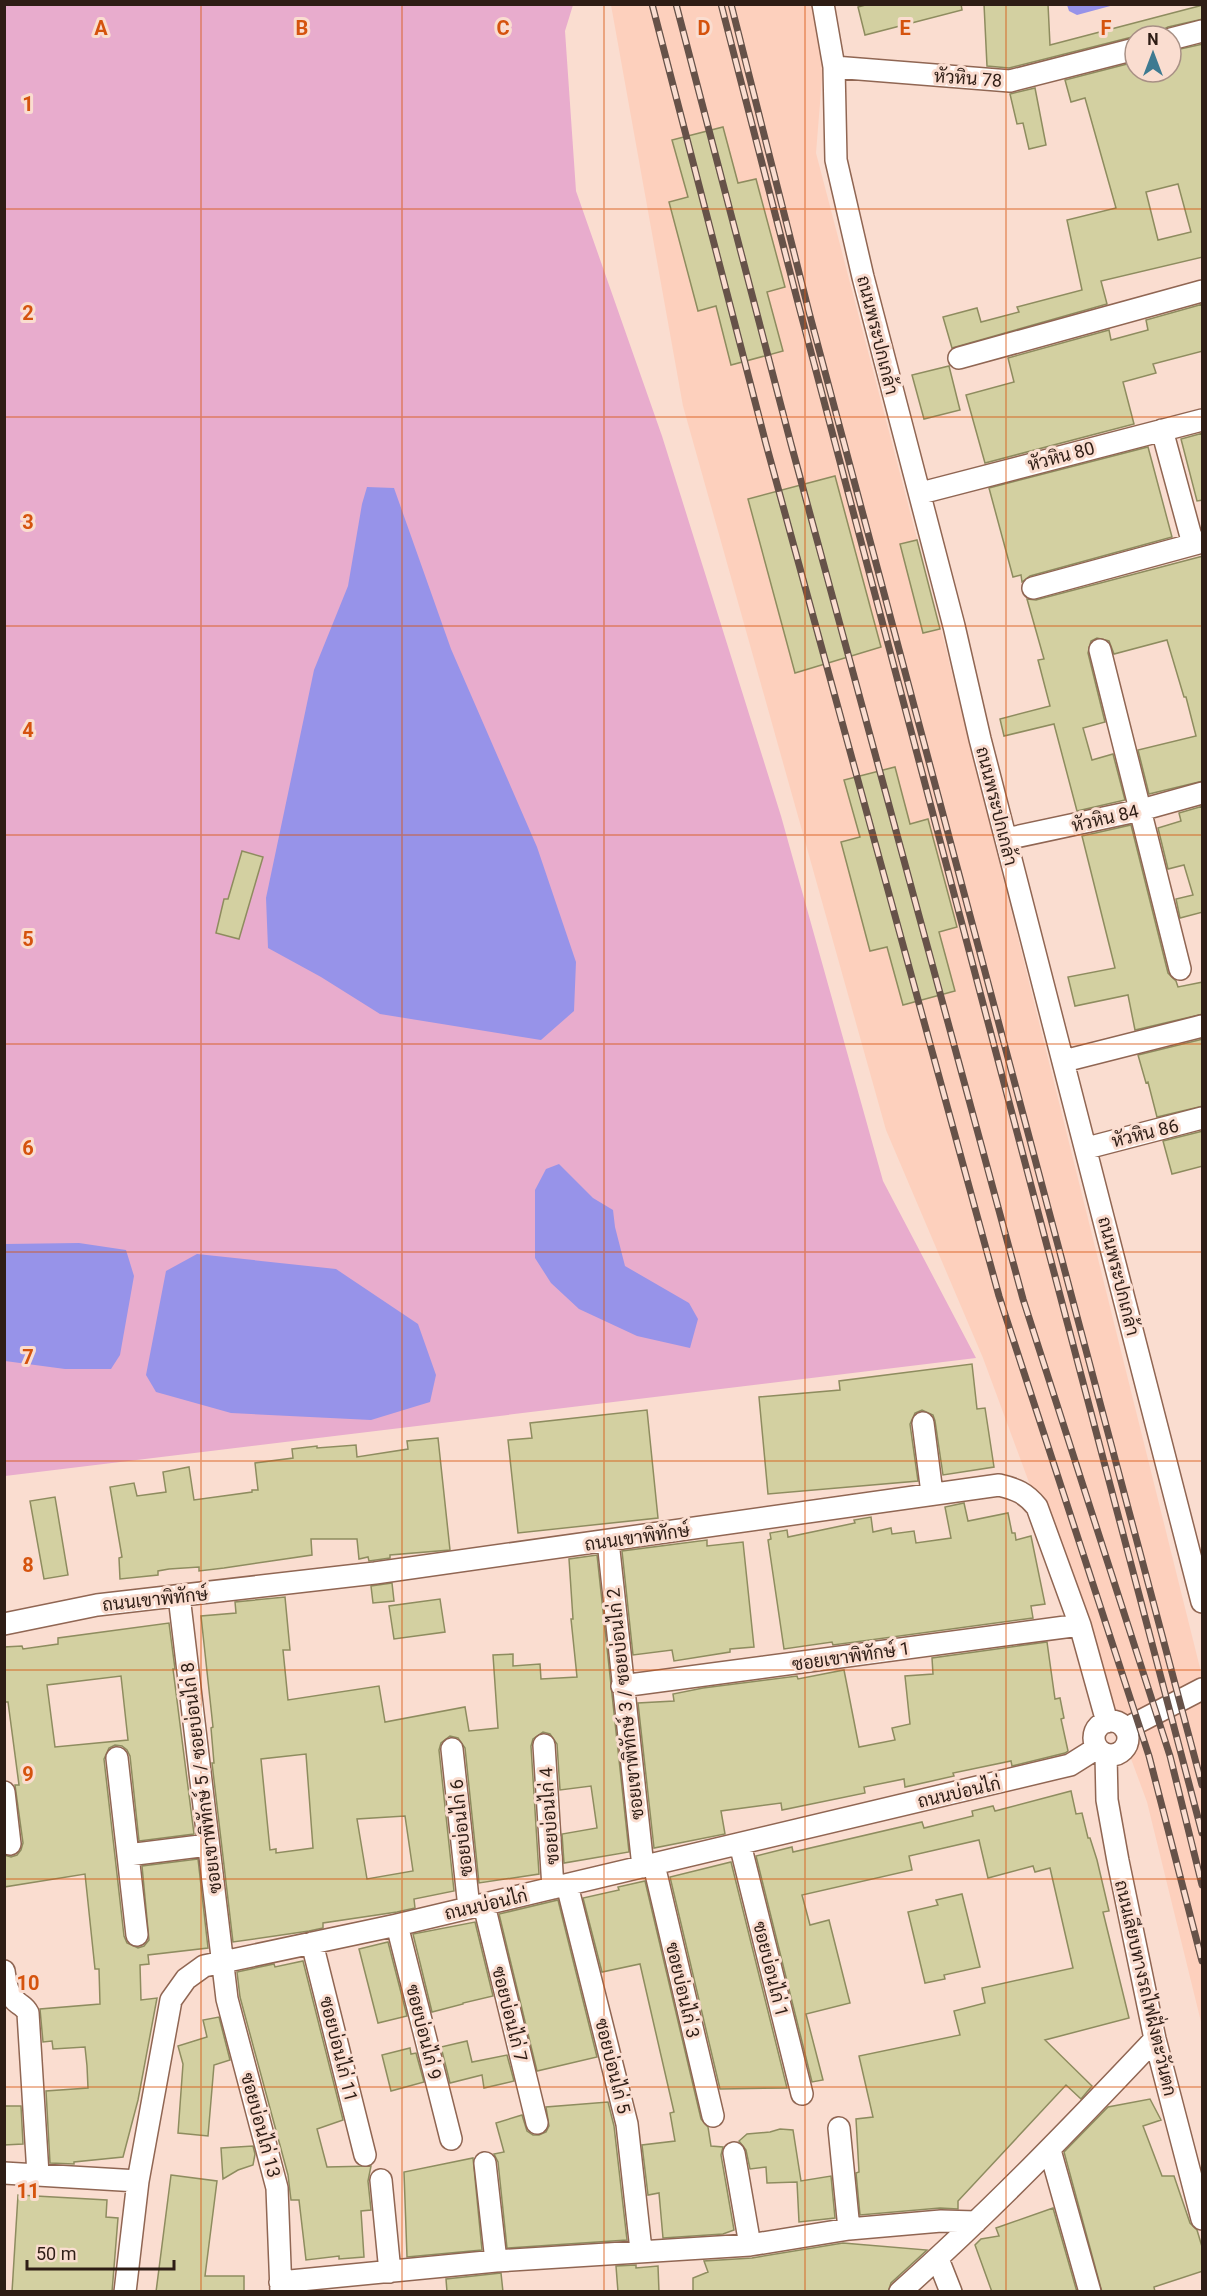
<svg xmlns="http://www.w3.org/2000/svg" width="1207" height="2296" font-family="Roboto,Sarabun,sans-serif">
  <rect width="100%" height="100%" fill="#faddd0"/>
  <path fill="#fdd0bd" d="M611,5h201l11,61 -7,87 130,496 256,1027v350l-55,-224 -164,-444 -97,-228 -203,-724z"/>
  <path fill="#e8accd" d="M4,5h569l-8,26 11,160 86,245 119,380 102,365 93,177 -971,118z"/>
  <path fill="#9793e9" d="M1067,5v-1l47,1 -37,10 -8,-4z
    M367,487l27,1 57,161 86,198 39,115 -2,49 -33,29 -161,-26 -59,-37 -53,-29 -2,-50 48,-228 34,-84 14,-82z
    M559,1164l34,34 20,12 2,17 10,39 64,37 9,16 -8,29 -53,-12 -58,-27 -28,-26 -16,-25v-68l11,-21z
    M79,1243l47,7 8,26 -14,79 -9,14h-46l-60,-8v-117z
    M197,1254l139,15 82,55 18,51 -6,27 -59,18 -140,-7 -75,-21 -10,-17 20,-104z"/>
  <path fill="#d3d0a1" stroke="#8e8c5f" stroke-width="1.5" fill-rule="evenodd" d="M869,4h92l1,6 -97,25 -7,-28z
    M984,4h64l2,41 153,-40v14l-35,8 -6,3 -3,6 -27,1 -123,31 -22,-2z
    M1203,44v213l-102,24 6,23 -155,44 -9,-31 34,-9 4,14 38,-10 -2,-5 65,-17 -15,-70 49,-12 -31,-110 -14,4 -6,-22 70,-18v10h36v-21zM1178,184l13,48 -33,8 -12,-48z
    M1035,88l11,57 -17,4 -6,-26 -6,1 -7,-30z
    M723,127l15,56 18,-4 29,108 -18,5 16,59 -52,14 -15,-59 -18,5 -29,-109 19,-5 -16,-57z
    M1203,304v47l-50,13 3,9 -33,9 11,42 -149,39 -19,-68 48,-13 -6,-24 101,-28 2,10 37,-10 -2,-10z
    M949,366l11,44 -36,9 -12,-44z
    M1203,433v67l-6,1 -16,-62z
    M1148,447l24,90 -142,39 -8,6 -1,-7 -8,2 -24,-89z
    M835,476l46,171 -86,26 -47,-174z
    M917,540l23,89 -17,4 -23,-89z
    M1203,556v225l-54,13 -11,-44 58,-14 -10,-39h-2l-17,-57 -53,14 -5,-13 -12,-3 -6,3 -3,12 17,69 -22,6 9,32 21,-6 12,46 -48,11 -23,-87 -50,12 -4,-17 50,-13 -12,-46 6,-1 -17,-60 9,1z
    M895,767l15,57 18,-5 29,108 -18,5 16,59 -52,14 -16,-58 -17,4 -29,-109 19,-5 -16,-57z
    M1203,806v106l-23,6 -4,-19 17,-4 -9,-30 -16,4 -10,-41 23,-7 -2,-8z
    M1131,825l37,148 8,8 2,6 25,-5v32l-68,16 -7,-35 -53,11 -7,-29 47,-9 -33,-132z
    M242,851l21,6 -24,82 -23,-6 8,-34h4z
    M1203,1039v67l-46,11 -9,-35 -2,1 -8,-28z
    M1203,1131v35l-31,8 -9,-33z
    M972,1364l5,45 8,-1 9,59 -51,8 -8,-54 -2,-6 -11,-5 -7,3 -5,11 8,57 -150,13 -9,-97 81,-7 -1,-9z
    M647,1410l11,108 -140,15 -10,-93 24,-2 -2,-15z
    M438,1438l12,112 -60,5v3l-21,3 -1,-4 -9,2 -2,-20h-46l1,16 -88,13 -25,3v-4l-30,2 -11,2v4l-38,4 -1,-21 3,-1 -12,-70 24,-4 3,13 29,-4 -3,-20 26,-5 5,33 58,-8v-2h6l-3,-27 38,-5 -1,-9 25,-3v2l39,-3 1,12 51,-8 -1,-8z
    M55,1497l13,78 -24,4 -14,-78z
    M964,1503l4,18 40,-8 4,20h3l1,7 15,-4 14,68 -14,2 2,12 -200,27 -1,-3 -48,7 -16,-109 3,-1 -1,-6 17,-3 1,7 67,-14 -1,-3 17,-3 2,15 18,-4 1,6 22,-3 2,12 35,-5 -6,-31z
    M707,1540v6l36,-4 11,105 -24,2v3l-56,9 -2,-11 -39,5 -11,-104z
    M597,1555l32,297 -65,11 -2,-29 35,-6 -6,-42 -31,4 -3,-46 -7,-10 -7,-2 -10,7 -2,7 8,128 -60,9 -14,-135 -7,-10 -8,-2 -9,7 -2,7 15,141 -40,8 1,9 -18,4 -74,11v5l-14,3 -76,11 -21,-179h2l-3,-35 2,-1 -12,-111 35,-3 -1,-11 50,-5 5,53h-7l5,50 91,-14 6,36 80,-15 4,24 29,-3 -5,-73 20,-1v12l27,-2 1,15 36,-2 -6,-58h2l-4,-60zM306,1754l7,94 -37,5v-4l-6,1 -9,-91zM405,1816l8,55 -46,8 -10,-60z
    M392,1583l2,18 -21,2 -2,-17z
    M440,1599l5,33 -51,7 -5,-33z
    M169,1623l6,46h-2l21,165 -55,7 -9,-85 -3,-6 -5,-4 -7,-1 -6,3 -5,11 20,177 3,7 11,5 6,-2 5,-6 -7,-74 56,-7 10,89 -60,7 1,9 -9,1 1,35 16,-2 -19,102 -15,57 -49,5v2l-24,-1 -4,-72 42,-3 -1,-22 -2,-19 -32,2 -1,-8 -9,1 -3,-33 60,-5 -1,-35h-4l-10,-95 -81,13v-32l7,2 6,-2 4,-5 2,-7 -8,-58h4l-11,-83h-4v-55l18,-1 1,3 35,-5v-6zM121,1676l7,64 -73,7 -8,-62z
    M1047,1642l8,57 5,-1 4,20 -3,1 7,32 -3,2 -53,13 -1,-5 -58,12 1,3 -49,11 -1,-8 -40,8 1,6 -83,17 -1,-7 -60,8 4,23 -71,14 -16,-145 36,-2 -1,-7 30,-6 94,-12 1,3 46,-9 15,77 36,-7 -3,-12 18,-4 -5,-48 28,-2 -1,-16z
    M1071,1791l5,23 6,-1 6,25h2l7,22 12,51 -6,1 26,106 -84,22 47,46 -11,13 -15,-14 -108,116v8l-18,-1 -80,7 -4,-42 3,-1 -3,-53 17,-2 -14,-61 101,-21 -6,-24 31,-8 -3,-15 91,-20 -23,-100 -15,4 -2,-6 -45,12 -9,-38 -70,16 3,14 -110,25 8,30 19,-5 21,83 -44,11 17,66 -11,2 -56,-226 36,-9 1,5 129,-30 2,6 49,-12 -1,-5 21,-5 2,5z
    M731,1862l56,226 -67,1 -50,-212z
    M645,1881l56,238 7,8 3,19 12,1 -2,8 13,75 -11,4 -60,4 -4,-45 -11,2 -6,-50 33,-4 -5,-28 4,-1 -34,-148 -38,8 -19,-74 36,-8 -1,-3z
    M962,1894l18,73 -36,8 1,4 -20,4 -17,-71 30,-7 -2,-5z
    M558,1900l39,157 -60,14 -38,-157z
    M475,1922l18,74 -30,7v1l-31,8 -19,-78z
    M388,1942l19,74 -29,7 -19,-74z
    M303,1961l40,159 -26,9 10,38 44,-1 -3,15 3,29 -10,1 3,46 -25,2v-3l-33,4 -7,-60h-8l-3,-25 -48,-178 -3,-25 37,-8 1,3z
    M219,2017l11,43 -16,5 -6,71 -30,-3 5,-69 -5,-18 29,-9 -4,-17z
    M467,2041l5,21 35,-7 7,26 -30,7 -2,-13 -32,8 -9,-36z
    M410,2048l1,6 5,-1 8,29 -33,9 -9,-36z
    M1150,2099l11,21 -18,6 19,50h12l16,47 7,7 6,20v21l-49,16 1,5h-53l-38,-140 44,-45z
    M608,2102l6,24 13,114 -120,8 -9,-86 -4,-8 10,-2 -8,-29 26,-8 5,16 6,4h6l7,-3 3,-6 -3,-19z
    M4,2106h17l2,38 -19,1z
    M780,2129l13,1 8,51 30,-5 4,42 -36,4 -2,-40 -30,1 -1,-16 -16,2 -4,-19 -7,-9 8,-7 23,-2z
    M253,2146l2,8 -2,11 -15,5 -15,9 -2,-31z
    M473,2158l9,92 -75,7 -3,-85z
    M171,2175l46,6 -12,95h39v16h-88z
    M18,2195l89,5 -1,17 12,1 -6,74h-100z
    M1053,2208l24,84h-85l-17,-47 6,-6 18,-3 -3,-8z
    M843,2243l84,7 -36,33 -3,9h-195v-14l15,-6 -4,-11 48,-3z
    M636,2265v3l22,-2 1,26h-41l-2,-26z
    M501,2273l2,19h-56l-1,-13z"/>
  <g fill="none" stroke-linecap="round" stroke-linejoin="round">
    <defs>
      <path id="minor" d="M823,4l11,63 2,93 27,117 91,349 26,113 222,863
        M1171,39l31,-8
        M834,67l176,14 125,-32
        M959,358l243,-67
        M1162,430l31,114
        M921,493l281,-73
        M1033,588l169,-46
        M1100,650l80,319
        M1006,839l135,-29 61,-17
        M1064,1061l138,-35
        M1087,1148l115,-30
        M923,1423l9,70
        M608,1541l35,326
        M179,1596l48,403 50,189 4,104
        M4,1624l93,-19 278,-32 624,-88c17,4 27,8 38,22l43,118 27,97
        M622,1686l458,-61
        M1094 1738a17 17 0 1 1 34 0a17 17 0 1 1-34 0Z
        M1125,1729l77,-40
        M544,1745l9,143
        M452,1749l17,159
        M1106,1755l1,45 11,61 37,178 47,180
        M117,1758l20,177
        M4,1792l6,52
        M740,1844l62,250
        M128,1855l80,-10
        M654,1865l59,251
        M567,1885l60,239 14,126
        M484,1905l53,218
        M397,1925l54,214
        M312,1943l53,212
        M4,1971c2,12 3,24 14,32 5,4 7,4 10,10l10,161
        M839,2128l10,101
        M1050,2150l40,142
        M734,2153l16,92
        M485,2163l11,98
        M4,2173l134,8
        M381,2180l9,92
        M938,2259l13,33
        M280,2282l216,-21 254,-16 99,-16 92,-8 35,1
        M125,2292l13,-111 33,-181 15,-21 18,-13 193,-41 673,-160 27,-17
        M900,2292c90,-80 173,-166 255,-253"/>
    </defs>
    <use href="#minor" stroke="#906653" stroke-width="24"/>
    <use href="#minor" stroke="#fff" stroke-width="21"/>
    <defs>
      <path id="rail" d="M652,4l114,440 233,852 150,460 53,205
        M676,4l115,440 232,855 147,457 32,129
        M721,4l76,295 405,1534
        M731,4l78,308 393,1473"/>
    </defs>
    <use href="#rail" stroke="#665249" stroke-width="7"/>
    <use href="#rail" stroke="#faddd0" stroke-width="4.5" stroke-dasharray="14" stroke-linecap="butt"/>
  </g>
  <path fill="none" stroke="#d5530d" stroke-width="1.5" stroke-opacity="0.55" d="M201,4v2288M402,4v2288M604,4v2288M805,4v2288M1006,4v2288M4,209h1198M4,417h1198M4,626h1198M4,835h1198M4,1044h1198M4,1252h1198M4,1461h1198M4,1670h1198M4,1879h1198M4,2087h1198"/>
  <g text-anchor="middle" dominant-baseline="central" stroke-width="6" stroke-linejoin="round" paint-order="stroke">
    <g font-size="18" fill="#2e1d15" stroke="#faddd0">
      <text transform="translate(968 78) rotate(4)">หัวหิน 78</text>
      <text transform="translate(878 335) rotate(76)">ถนนพระปกเกล้า</text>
      <text transform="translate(1061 456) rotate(-15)">หัวหิน 80</text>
      <text transform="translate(997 806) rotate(76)">ถนนพระปกเกล้า</text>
      <text transform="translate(1105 818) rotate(-13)">หัวหิน 84</text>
      <text transform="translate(1145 1133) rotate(-14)">หัวหิน 86</text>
      <text transform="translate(1119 1276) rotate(76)">ถนนพระปกเกล้า</text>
      <text transform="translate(637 1537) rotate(-8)">ถนนเขาพิทักษ์</text>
      <text transform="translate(155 1599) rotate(-6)">ถนนเขาพิทักษ์</text>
      <text transform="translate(851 1656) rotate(-8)">ซอยเขาพิทักษ์ 1</text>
      <text transform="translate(625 1704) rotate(-96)">ซอยเขาพิทักษ์ 3 / ซอยบ่อนไก่ 2</text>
      <text transform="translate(201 1778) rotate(-97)">ซอยเขาพิทักษ์ 5 / ซอยบ่อนไก่ 8</text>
      <text transform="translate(959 1792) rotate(-13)">ถนนบ่อนไก่</text>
      <text transform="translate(549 1816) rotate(-94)">ซอยบ่อนไก่ 4</text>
      <text transform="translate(461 1828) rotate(-96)">ซอยบ่อนไก่ 6</text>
      <text transform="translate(486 1904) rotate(-13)">ถนนบ่อนไก่</text>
      <text transform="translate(771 1969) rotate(76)">ซอยบ่อนไก่ 1</text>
      <text transform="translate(1146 1988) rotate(77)">ถนนเลียบทางรถไฟฝั่งตะวันตก</text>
      <text transform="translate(683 1990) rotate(77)">ซอยบ่อนไก่ 3</text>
      <text transform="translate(510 2014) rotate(76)">ซอยบ่อนไก่ 7</text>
      <text transform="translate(424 2032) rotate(76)">ซอยบ่อนไก่ 9</text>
      <text transform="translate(339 2049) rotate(76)">ซอยบ่อนไก่ 11</text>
      <text transform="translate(613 2066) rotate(76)">ซอยบ่อนไก่ 5</text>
      <text transform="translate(261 2125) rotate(75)">ซอยบ่อนไก่ 13</text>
    </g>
  </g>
  <g font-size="20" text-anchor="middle" font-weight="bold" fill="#d5530d" stroke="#faddd0" stroke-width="6" stroke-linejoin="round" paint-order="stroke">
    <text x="101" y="35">A</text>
    <text x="302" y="35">B</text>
    <text x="503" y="35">C</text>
    <text x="704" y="35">D</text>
    <text x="905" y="35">E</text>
    <text x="1106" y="35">F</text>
    <text x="28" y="111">1</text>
    <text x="28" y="320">2</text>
    <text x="28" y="529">3</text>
    <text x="28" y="737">4</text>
    <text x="28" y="946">5</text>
    <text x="28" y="1155">6</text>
    <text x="28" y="1364">7</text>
    <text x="28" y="1572">8</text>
    <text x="28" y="1781">9</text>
    <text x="28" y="1990">10</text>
    <text x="28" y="2198">11</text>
  </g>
  <rect width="1207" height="2296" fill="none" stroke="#2e1d15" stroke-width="12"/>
  <g transform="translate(1153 54)"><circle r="28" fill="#faddd0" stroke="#a89085" stroke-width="1.5"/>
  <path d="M0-4.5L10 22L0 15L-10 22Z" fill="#3e7a91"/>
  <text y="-9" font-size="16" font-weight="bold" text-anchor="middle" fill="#2e1d15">N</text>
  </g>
  <path d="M27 2260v9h147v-9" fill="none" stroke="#2e1d15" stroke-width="3"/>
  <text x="36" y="2260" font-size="18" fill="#2e1d15" stroke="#faddd0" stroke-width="4.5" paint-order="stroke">50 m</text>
</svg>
